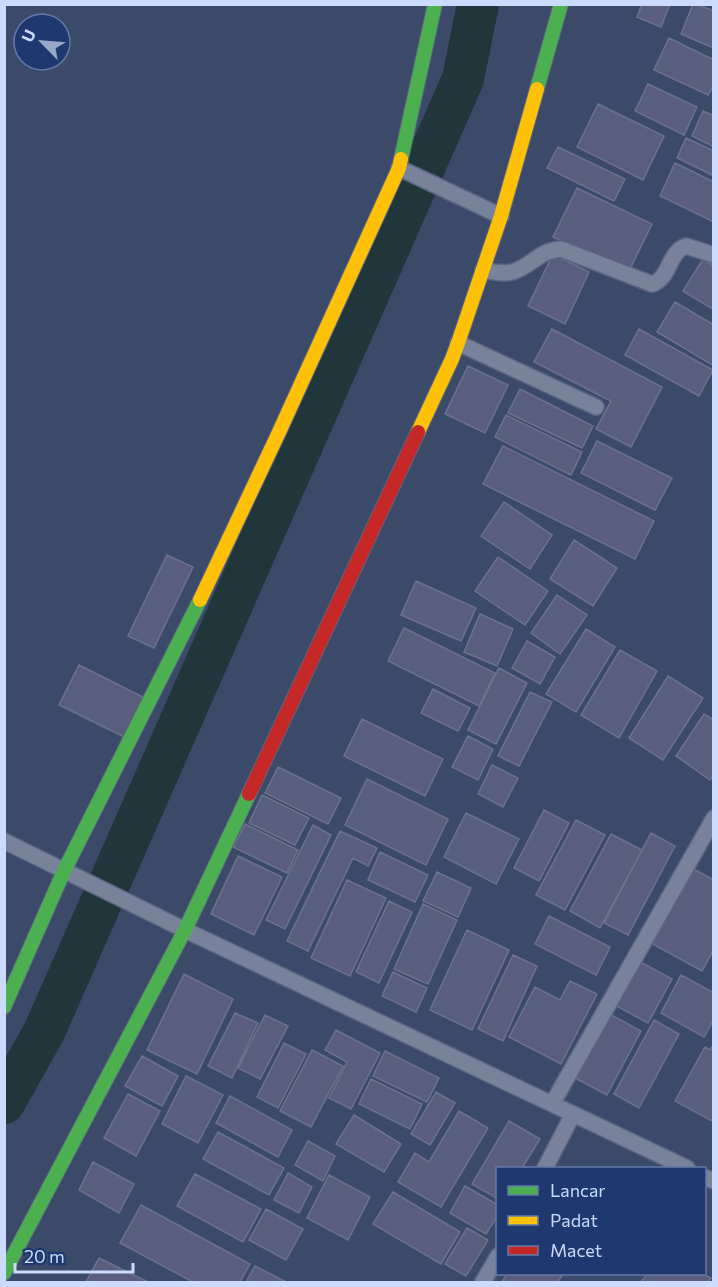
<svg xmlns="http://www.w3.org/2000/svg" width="718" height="1287" font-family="Commissioner,sans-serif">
  <rect width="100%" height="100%" fill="#3c4a69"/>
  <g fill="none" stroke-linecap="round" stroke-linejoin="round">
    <path stroke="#20363b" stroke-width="42" d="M4,1103l40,-71 419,-953 15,-75"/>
  </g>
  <path fill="#595e7d" stroke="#6b728c" stroke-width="1.5" d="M642,4h28l-9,23 -24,-10z
    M693,4h4l17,7v37l-33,-14z
    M669,38l45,22v24l-6,11 -54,-25z
    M648,84l49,23 -13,28 -49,-24z
    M598,104l66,32 -21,44 -66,-33z
    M703,111l11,5v31l-22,-11z
    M686,138l28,13v25l-37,-18z
    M558,147l67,32 -11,22 -67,-33z
    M675,163l39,19v40l-54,-26z
    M577,188l75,36 -24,49 -75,-36z
    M553,254l36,18 -24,52 -37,-18z
    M703,259l11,7v44l-31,-19z
    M675,302l39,23v41l-57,-34z
    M552,329l110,58 -31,60 -35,-18 15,-28 -77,-39z
    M639,329l74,41 -14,26 -74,-41z
    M468,366l40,19 -23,48 -40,-19z
    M520,389l73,37 -11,22 -74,-35z
    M506,415l76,37 -11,23 -76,-38z
    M597,441l75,37 -17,32 -74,-37z
    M503,446l151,75 -19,38 -152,-75z
    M504,502l48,33 -22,34 -49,-33z
    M574,540l43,28 -24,38 -43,-27z
    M167,555l26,12 -39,81 -26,-12z
    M498,557l50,34 -23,34 -50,-34z
    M416,581l60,27 -15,33 -60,-26z
    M557,595l30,20 -27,39 -29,-21z
    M480,614l33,15 -16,37 -33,-14z
    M404,628l91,45 -16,33 -91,-45z
    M586,629l29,18 -39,65 -30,-18z
    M527,641l28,16 -15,27 -28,-16z
    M620,650l37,21 -38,67 -38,-23z
    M79,665l64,32 -19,40 -65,-32z
    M499,668l28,15 -31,61 -28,-14z
    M668,676l35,22 -40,62 -34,-22z
    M433,689l37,19 -12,23 -37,-18z
    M530,692l22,10 -33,64 -21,-10z
    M704,714l10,6v55l-4,5 -34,-24z
    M362,719l81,40 -18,37 -81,-40z
    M468,736l25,13 -15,31 -26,-13z
    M492,765l26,13 -15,29 -25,-13z
    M278,767l63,31 -13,26 -63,-31z
    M367,779l81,40 -22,46 -81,-40z
    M262,795l47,23 -14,27 -46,-22z
    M544,810l25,13 -30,58 -25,-13z
    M466,813l53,26 -23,45 -52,-27z
    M576,820l29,15 -40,75 -29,-15z
    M245,824l53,26 -11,23 -54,-26z
    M313,825l18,10 -46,94 -19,-9z
    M340,831l37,17 -9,18 -15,-8 -45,93 -21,-10z
    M651,833l24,13 -47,89 -24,-12z
    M611,834l31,16 -42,78 -30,-17z
    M380,852l48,23 -13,27 -47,-22z
    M238,856l44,21 -28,58 -43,-21z
    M690,867l24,13v69l-12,22 -53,-29z
    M437,872l34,16 -13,29 -35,-16z
    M347,880l39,18 -36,78 -39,-18z
    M389,901l23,11 -33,71 -23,-11z
    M423,904l34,16 -29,64 -34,-15z
    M549,916l61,31 -14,28 -61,-31z
    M467,930l42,20 -37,80 -42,-20z
    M513,955l24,11 -34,75 -25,-12z
    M635,959l37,20 -24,44 -37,-20z
    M393,972l34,16 -11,24 -34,-16z
    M184,974l49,25 -36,75 -50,-24z
    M681,975l33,18v26l-10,18 -43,-24z
    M570,981l27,13 -36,70 -52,-27 26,-50 25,13z
    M235,1013l23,10 -26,55 -24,-12z
    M608,1013l33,18 -34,64 -34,-18z
    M265,1015l23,11 -28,53 -22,-11z
    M654,1020l25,14 -40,74 -25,-14z
    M336,1030l44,23 -29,56 -22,-11 18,-36 -22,-12z
    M284,1043l22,11 -28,54 -21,-11z
    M714,1044v78l-39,-21 30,-54 5,3z
    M312,1050l31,16 -32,61 -31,-16z
    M385,1051l54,27 -12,24 -54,-26z
    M142,1056l36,20 -16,30 -37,-20z
    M186,1076l37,19 -25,48 -36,-19z
    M371,1079l51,25 -12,25 -51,-25z
    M436,1092l19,11 -25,42 -19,-11z
    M128,1094l32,17 -24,45 -32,-18z
    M230,1096l62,34 -14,27 -62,-34z
    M459,1111l29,17 -47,79 -43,-25 17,-29 14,9z
    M354,1115l47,29 -17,28 -48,-28z
    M509,1121l31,18 -18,29h-24v31l-26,-15z
    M218,1132l66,36 -15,27 -66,-36z
    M308,1141l27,15 -12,25 -28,-16z
    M93,1162l41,22 -15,29 -40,-23z
    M288,1173l24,14 -13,26 -25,-13z
    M195,1174l66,35 -18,33 -66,-36z
    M329,1175l41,22 -22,43 -41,-22z
    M465,1186l33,19v10l-12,19 -36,-21z
    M393,1192l67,40 -19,32 -68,-40z
    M141,1205l109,59 -10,18h-47l-73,-39z
    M266,1209l37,20 -17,31 -37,-20z
    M467,1228l21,12 -22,36 -21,-12z
    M99,1258l49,24h-62z
    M255,1266l31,16h-40z
    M507,1274h56l-5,8h-56z
    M647,1274h56l8,4 -3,4h-67z"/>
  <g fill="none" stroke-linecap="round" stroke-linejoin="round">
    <defs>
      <path id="street" d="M399,168l102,48
        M483,270c10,2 19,4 29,2 20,-6 26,-21 49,-23l91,35c18,-5 16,-32 34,-38l28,9
        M458,343l138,64
        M4,841l181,89 502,238
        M552,1104l162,-286
        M545,1168l28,-54
        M704,1177l10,4
        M483,1282l15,-26"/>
      <path id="fast" d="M537,89l24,-85
        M401,159l34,-155
        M4,1007l60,-136 136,-271
        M4,1273l181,-343 64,-136"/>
      <path id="slow" d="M418,432l34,-73 6,-16 43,-127 36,-127
        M200,600l80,-170 119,-262 2,-9"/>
      <path id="jam" d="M249,794l169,-362"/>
    </defs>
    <use href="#street" stroke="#5a6681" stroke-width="18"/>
    <use href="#fast" stroke="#5a6681" stroke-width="16"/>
    <use href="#slow" stroke="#5a6681" stroke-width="16"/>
    <use href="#jam" stroke="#5a6681" stroke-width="16"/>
    <use href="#street" stroke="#78839b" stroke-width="15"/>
    <use href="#fast" stroke="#4caf50" stroke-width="14"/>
    <use href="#slow" stroke="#ffc107" stroke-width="14"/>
    <use href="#jam" stroke="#c62828" stroke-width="14"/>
  </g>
  <rect width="718" height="1287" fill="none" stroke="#cadbfd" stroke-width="12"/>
  <rect x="496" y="1167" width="210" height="108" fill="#1f386f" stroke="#6379a8" stroke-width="1.5"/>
  <rect x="508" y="1186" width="30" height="9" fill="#4caf50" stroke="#6379a8" stroke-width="1.5"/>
  <text x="550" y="1197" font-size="18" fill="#cadbfd">Lancar</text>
  <rect x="508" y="1216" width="30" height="9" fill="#ffc107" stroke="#6379a8" stroke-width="1.5"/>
  <text x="550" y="1227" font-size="18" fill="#cadbfd">Padat</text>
  <rect x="508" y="1246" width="30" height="9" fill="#c62828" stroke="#6379a8" stroke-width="1.5"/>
  <text x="550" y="1257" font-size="18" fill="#cadbfd">Macet</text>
  <g transform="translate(42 42) rotate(295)"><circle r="28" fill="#1f386f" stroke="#6379a8" stroke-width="1.5"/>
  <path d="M0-4.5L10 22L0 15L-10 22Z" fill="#98a8c9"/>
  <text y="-9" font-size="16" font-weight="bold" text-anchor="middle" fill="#cadbfd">U</text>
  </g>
  <path d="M15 1263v9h118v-9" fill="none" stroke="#cadbfd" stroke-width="3"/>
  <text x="24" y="1263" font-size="18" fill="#cadbfd" stroke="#1f386f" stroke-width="4.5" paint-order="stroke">20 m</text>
</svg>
